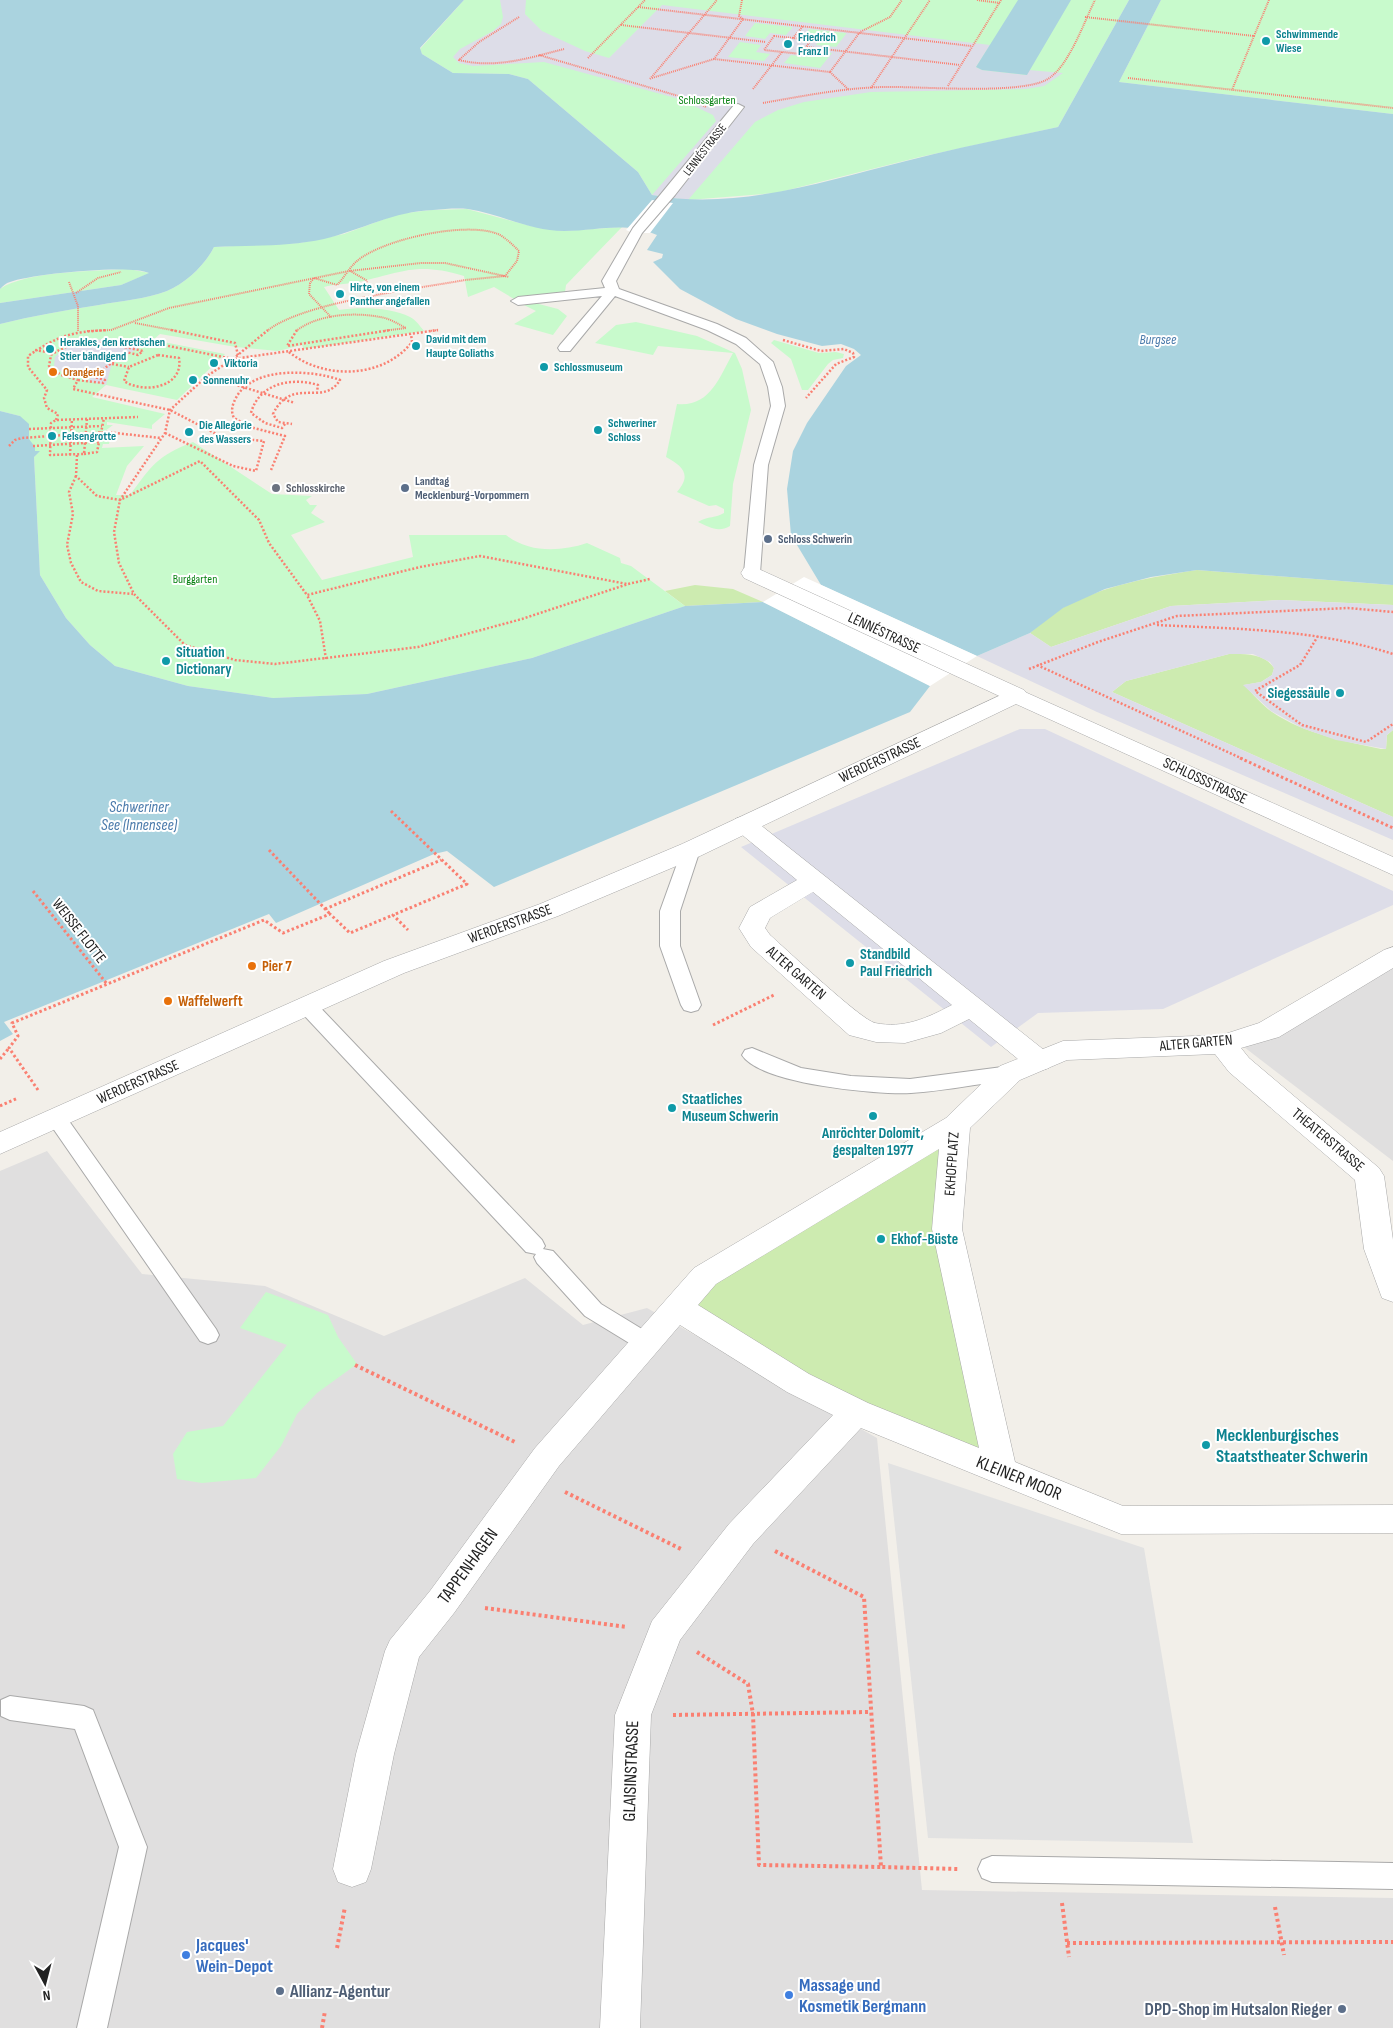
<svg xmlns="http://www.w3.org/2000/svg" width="1393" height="2028" font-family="'Sofia Sans Condensed',sans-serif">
  <rect width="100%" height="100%" fill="#f2efe9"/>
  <path fill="#e0dfdf" d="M1393,955v206l-149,-114z
    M47,1151l95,123 123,12 119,50 141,-58 58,47 64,-17 230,130 45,452 471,8v130h-1393v-857z"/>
  <path fill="#cdebb0" d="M1197,570l196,15v20l-112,-5 -110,6 -120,41 -21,-14c11,-9 22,-19 34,-26 41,-22 87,-30 133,-37z
    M695,585l38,4 30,13 -78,4 -20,-15z
    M1229,654c16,0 35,-1 45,14l-2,7 -11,7 -17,3c9,9 18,20 28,27 33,22 72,29 109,37h5l1,-14 6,-5v87l-281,-125 14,-11z
    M956,1125l-9,105 53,239 -59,-22 -262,-139z"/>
  <path fill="#c8facc" d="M464,0h665l-71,127 -138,30 -144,36 -88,7 -36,-5 -14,-23 -110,-93 -19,-5 -56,-1 -31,-19 -2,-5z
    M1161,0h232v114l-274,-32z
    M467,209l64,17 32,5 59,-4 -56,58 -1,7 -51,7 -20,-12 -26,10 -4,-21c-47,-14 -61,-4 -105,6 -12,2 -24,2 -35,5l15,23c20,-3 52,-3 71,7 6,3 10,9 14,14l-120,18 -2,-4 -24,6 -42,-4 -76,-13 -7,6 72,14 -48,46 -71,-15 -14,12 73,17 -13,11v4l-45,-7v3h6l-8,6 7,1 -1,4 -7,1v3l6,-1 -1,5h-6l-1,4 42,-2 -17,20 -11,29h14c22,-30 27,-39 63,-53l79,52 40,2 -6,4 4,5h7l-6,8 14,9 -34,13 31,45 91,-23 -4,-22h97c23,18 54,17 81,8l33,15 1,5 10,3 54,40 -153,52 -165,36 -94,4 -85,-12 -73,-20 -25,-21 -24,-27 -26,-43 -6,-118 5,-6 -37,2 18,-37 -20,-5v-87c33,-8 65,-14 99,-19 21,-4 47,-6 68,-14 19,-8 38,-26 47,-44l86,-4 44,-9 54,-20 33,-4z
    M128,269l22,4 -29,12 -121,18v-14c25,-18 96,-18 128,-20z
    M535,303l23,6 9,7 -14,19 -39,-11 22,-13 -14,-7z
    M636,322l61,14 38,17 7,16 9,41 -18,74 -3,42c-12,7 -21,1 -32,-4 10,-6 18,-4 26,-9v-4l-8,-4 -7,1 -32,-14c15,-17 6,-26 -11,-35l11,-53c33,3 42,-26 56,-51l-75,-7 -5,9 -58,-12 21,-18z
    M774,340l45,13 17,-1 8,2 -1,4 -10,2 -5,4 -20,26h-6l-11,-31 -20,-16z
    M266,1292l62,23 10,22 19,27 -40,29 -20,21 -16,32 -25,32 -54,5 -25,-4 -4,-25 14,-22 36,-6 64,-81 -47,-17z"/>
  <path fill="#e2e2e2" d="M888,1463l256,85 49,295 -265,-5z"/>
  <path fill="#dddde8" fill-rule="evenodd" d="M500,0h26l-1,14 17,17 43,20 24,7 53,-53 328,40 -14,22 6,3 44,5 3,-5 34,3 -19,13 -18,3 -155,3 -67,10 -26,8 -23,12 -67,78 -36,-5 64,-74 -3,-6 -34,-16 -135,-37 -71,4 -14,-3 -6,-6 7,-8 33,-18 8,-7 2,-7zM755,23l37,4v1l-6,7 -16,-2 -5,6 -20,-3zM809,29l37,4v1l-10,13 -20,-2 4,-6 -16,-2zM740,42l21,3 -5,7 14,2 -6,7 -36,-4zM811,51l21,2 -12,15 -36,-5 7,-8 14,2z
    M135,337l17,3 -40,24 -6,21 -19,-4 5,-5 -30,-4 -8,-6 1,-9 13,-12 6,-2 28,-4 25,4z
    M1281,600l112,5v125l-6,5 -1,14 -50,-9 -34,-12 -31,-17 -28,-26 18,-3 11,-7 2,-7 -4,-6 -17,-8h-24l-103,27 -14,11 281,125v23l-296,-128 -120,-56 53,-23 21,14 120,-41z
    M1020,729h25l348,162v14l-230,104 -125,4 -47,34 -250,-200z"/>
  <path fill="#aad3df" d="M0,0h464l-44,48 2,6 31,19 56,1 19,5 110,93 14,23c85,16 172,-14 254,-34 51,-13 102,-23 152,-34l71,-127h32l-42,82 274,32v471l-196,-15 -46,7 -46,12 -42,19 -33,25 -53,23 -156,-71 -30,-50 -4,-46 6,-38 14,-28 39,-57 15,-11 -7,-6 -13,-5 -19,2 -45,-12 -41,-15 -56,-30 -27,-27 9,-4 1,-4 -16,-4 10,-15c-34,-14 -58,-4 -93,-4 -33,0 -64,-17 -96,-22 -11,-1 -24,0 -35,1 -38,1 -72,20 -109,29 -36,8 -74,6 -110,8 -9,18 -28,36 -47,44 -21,8 -47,10 -68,14 -34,5 -66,11 -99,19v-21l121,-18 28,-12c-18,-9 -119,1 -139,9 -4,1 -7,4 -10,7z
    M1018,0h53l-44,75 -45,-5 -6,-3z
    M0,411l20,5 9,8v15l6,8v4h5l-6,6 6,118 26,43 24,27 25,21 73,20 85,12 94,-4 165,-36 153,-52 78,-4 167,84 -20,26 -416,175 -47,-36 -13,3 -158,69 -7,-9 -265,108 9,12 -13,7z"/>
  <path fill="#fff" d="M652,200l21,3 -23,30h-17l-7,-3z
    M804,577l173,79 -47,30 -167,-84z"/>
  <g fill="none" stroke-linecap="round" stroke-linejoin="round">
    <defs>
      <path id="service" d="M738,104l6,3 -69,88 -33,38 -26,48 3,8 98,35 29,14 27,24 9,25 3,19 -17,59 -8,108 -8,5 -8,-5 10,-108 17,-59 -3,-19 -8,-23 -24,-20 -29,-14 -92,-34 -45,55h-10l-2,-3 2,-3 42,-49 -84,9 -7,-4 7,-4 87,-9 -3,-7 31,-53 101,-123z
        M691,844l7,2 2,4 -20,61v35l21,59 -3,5 -7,2 -7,-2 -3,-5 -21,-59v-35l22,-61 2,-4z
        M307,999l7,2 228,239 3,6 -2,3 10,2 48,53 54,33 4,6 -4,6 -8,3 -8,-3 -54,-33 -48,-53 -3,-6 2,-3 -10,-2 -226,-241 -3,-5 3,-5z
        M752,1048l49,20 50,8 59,3 100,-13 7,2 3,5 -3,5 -7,2c-33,4 -66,11 -99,13 -34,2 -151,-9 -169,-38l3,-5z
        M57,1112l7,2 152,215 3,6 -3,6 -8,3 -8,-3 -150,-217 -3,-5 3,-5z
        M10,1696l74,10 9,4 54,137 -40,181h-30l42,-181 -44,-118 -65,-9 -9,-4v-16z
        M992,1856l401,7v26l-401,-7 -10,-4 -4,-9 4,-9z"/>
      <path id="pedestrian" d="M744,816l9,3 296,235 4,7 -4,7 -10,3 -10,-3 -60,-49 -28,14 -36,10 -29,-1 -27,-7 -98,-88 -12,-19 11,-21 47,-27 -62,-51 -4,-5 4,-5zM813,892l139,113c-25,13 -48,24 -77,18 -14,-3 -88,-73 -105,-88l-5,-7 5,-10z"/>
      <path id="minor" d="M752,566l272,124 4,5 -4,5 -8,2 -8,-2 -264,-122 -3,-5 3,-5z
        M1393,947v21l-114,69 -38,11 8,10 130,110 5,8 9,64v62l-11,-4 -18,-49 -9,-69 -126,-108 -14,-18 -148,6 -47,20 -50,48 -8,101 53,233 108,44 270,-1v28l-272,1 -260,-106 -108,116 -73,96 -29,75 -11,313h-40l15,-313 37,-94 77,-97 104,-109 -46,-23 -107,-67 -121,141 -105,147 -35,44 -25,97 -23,115 -5,13 -14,5 -14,-5 -5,-13 23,-115 29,-103 5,-11 40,-49 105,-143 159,-180 252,-150 54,-52 63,-25 159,-6 37,-12 125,-73zM939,1149l-7,80 47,219 -111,-45 -59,-29 -111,-69 18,-21z"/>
      <path id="tertiary" d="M1016,688l377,169v18l-377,-171 -316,152 -142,60 -154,57 -404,181v-22l384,-171 156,-57 142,-60z"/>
    </defs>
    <use href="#service" stroke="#a9a9a9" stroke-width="2"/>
    <use href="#pedestrian" stroke="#a9a9a9" stroke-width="1"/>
    <use href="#minor" stroke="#a9a9a9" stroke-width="1"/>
    <use href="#tertiary" stroke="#a9a9a9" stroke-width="1"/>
    <path stroke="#fa8072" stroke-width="2" stroke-dasharray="1 1" stroke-linecap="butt" d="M742,0l-3,16 4,3 -29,40 116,13 30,-40 30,-15 12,-17
      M977,0l23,3
      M638,7l333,39
      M519,17l-40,25 -20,18c36,9 70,-2 105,-11
      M1085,17l169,19 -22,54
      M621,25l145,17
      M774,36l37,4 -10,14 -37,-4z
      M1254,36l15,-36
      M793,38l10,-12
      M807,47l153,18
      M539,55l153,45 14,7
      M588,58l57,-58
      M830,72l18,17
      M652,78l62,-19
      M1128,78l265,30
      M650,79l67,-79
      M948,86l53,-86
      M871,88l59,-88
      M753,89l29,-37
      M763,103c40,-7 80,-15 120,-16 36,-1 134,8 163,-7 22,-11 38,-58 49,-80
      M350,271l16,9 7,17
      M69,282l9,24v25
      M76,293l22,-15 23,-6
      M331,317l-22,-23 1,-11 4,-5 23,7c7,-7 12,-17 20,-24 26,-22 109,-40 141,-27 8,4 15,11 21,17l-2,10 -12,15 -40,4
      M135,323l42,8
      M87,331l24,-1 58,-22 180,-37 72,-8h24l64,14
      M296,331c22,-17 58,-19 84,-14 9,1 18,7 26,11l-23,3
      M429,331l10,-1"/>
    <path stroke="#fa8072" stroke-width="2.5" stroke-dasharray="2 2" stroke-linecap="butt" d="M171,330l64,13 3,12
      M297,330l-10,16 104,-16
      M783,340l38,11 23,-2 9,4 1,4 -18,7 -30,34
      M125,347l18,4
      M35,350l18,3
      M289,352c35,28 94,27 123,-10l-1,-8
      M158,355l21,3c5,30 -36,36 -55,23l5,-14z
      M233,359l-26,17 -37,34 -5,23 -45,67 -6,32 5,31 15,31 51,51 50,15 40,4 143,-17 104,-28 106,-35 22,-5
      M112,364l17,3
      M207,376l88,27
      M93,377l33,-25 12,3 5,-4
      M78,380l25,3 2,-3 -11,-3
      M87,419l-3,35 -34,1 1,-32 5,-3 82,-3
      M56,420l2,-6 -11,-6 -3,-10 3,-8 -19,-23v-11c31,-21 43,-24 80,-26
      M285,424l-3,4 -17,-5 -14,-10c8,-30 41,-36 67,-28l-1,7
      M29,429l73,-3
      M165,433l68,33 23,5 8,-30 -42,-4 -52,-27 -97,-21 5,-9 -17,-5 -12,-9 2,-11c23,-16 48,-14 74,-8l9,-8 99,20 205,-29
      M9,446l6,-6 7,-2 84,-6 55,6
      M33,446l67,-4
      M84,454l13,-2 7,-34
      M70,455l2,-36
      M77,455l-1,21 21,20 23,4 80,-39 59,59 10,23 38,52
      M271,470l14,-34 -35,-9 -16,-9c-4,-8 -1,-15 3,-22 18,-30 76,-26 103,-16 -17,28 -48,-5 -67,34l5,8 14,2
      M76,476l-7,16 4,22 -6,31 4,18 10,19 17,9 35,3
      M1157,625c80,4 159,4 236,29
      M1318,636l-18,29 -45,26 47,34 64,17 27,-18
      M326,659l-6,-38 -13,-26 113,-28 60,-11 147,28
      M1037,665l206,94
      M1029,669l69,-27 79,-26 171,-8 45,4"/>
    <path stroke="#fa8072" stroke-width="3" stroke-dasharray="2.5 2.5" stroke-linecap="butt" d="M1240,758l153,70
      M391,811l76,73 -74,31 15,15
      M269,850l61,64
      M33,891l74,93
      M325,909l116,-49
      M713,1025l61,-30
      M0,1059l9,-11
      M38,1090l-29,-42 9,-12 -6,-13 252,-103 19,13 47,-19 20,19 43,-18
      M0,1106l18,-8"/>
    <path stroke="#fa8072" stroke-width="4" stroke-dasharray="3 3" stroke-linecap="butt" d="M355,1365l160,77
      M565,1492l118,58
      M775,1551l89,46 17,270 77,2
      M485,1608l142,19
      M697,1652l51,32 5,30 6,151 122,2
      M673,1715l197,-3
      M1062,1903l7,54
      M1275,1907l9,48
      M1067,1943l326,-1
      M337,1948l8,-41
      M322,2028l3,-17"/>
    <use href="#service" fill="#fff" fill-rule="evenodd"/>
    <use href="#pedestrian" fill="#fff" fill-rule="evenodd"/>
    <use href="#minor" fill="#fff" fill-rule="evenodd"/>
    <use href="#tertiary" fill="#fff" fill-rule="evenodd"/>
    <path stroke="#fa8072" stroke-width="2" stroke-dasharray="1 1" stroke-linecap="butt" d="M267,331c36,-29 149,-42 198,-51"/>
    <path stroke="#fa8072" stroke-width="2.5" stroke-dasharray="2 2" stroke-linecap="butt" d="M233,359l35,-29"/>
  </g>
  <g fill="#0f9aa8" stroke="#fff" stroke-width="2">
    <circle cx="1266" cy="41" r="5"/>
    <circle cx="788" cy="44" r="5"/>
    <circle cx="340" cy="294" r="5"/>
    <circle cx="416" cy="346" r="5"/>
    <circle cx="50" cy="349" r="5"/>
    <circle cx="214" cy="363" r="5"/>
    <circle cx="544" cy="367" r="5"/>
    <circle cx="193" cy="380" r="5"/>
    <circle cx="598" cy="430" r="5"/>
    <circle cx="189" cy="432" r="5"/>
    <circle cx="52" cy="436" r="5"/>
    <circle cx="166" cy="661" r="5"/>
    <circle cx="1340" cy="693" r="5"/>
    <circle cx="850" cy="963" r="5"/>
    <circle cx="672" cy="1108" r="5"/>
    <circle cx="873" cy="1116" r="5"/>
    <circle cx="881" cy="1239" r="5"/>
    <circle cx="1206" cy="1445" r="5"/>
  </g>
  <g fill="#e8710a" stroke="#fff" stroke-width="2">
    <circle cx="53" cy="372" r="5"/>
    <circle cx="252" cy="966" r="5"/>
    <circle cx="168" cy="1001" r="5"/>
  </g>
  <circle fill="#6b7280" stroke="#fff" stroke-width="2" cx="276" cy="488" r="5"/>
  <g fill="#5c6f8a" stroke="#fff" stroke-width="2">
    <circle cx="405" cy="488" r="5"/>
    <circle cx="768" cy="539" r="5"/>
    <circle cx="280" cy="1991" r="5"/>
    <circle cx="1342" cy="2009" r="5"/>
  </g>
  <g fill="#3f7fe0" stroke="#fff" stroke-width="2">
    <circle cx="186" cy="1955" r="5"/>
    <circle cx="789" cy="1995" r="5"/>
  </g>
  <g text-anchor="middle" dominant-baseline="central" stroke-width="4" stroke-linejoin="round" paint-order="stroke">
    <g font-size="12" font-weight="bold" fill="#0d838f" stroke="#fff" text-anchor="start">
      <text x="1276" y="34">Schwimmende<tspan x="1276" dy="14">Wiese</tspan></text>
      <text x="798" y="37">Friedrich<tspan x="798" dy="14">Franz II</tspan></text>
      <text x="350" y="287">Hirte, von einem<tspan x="350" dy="14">Panther angefallen</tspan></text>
      <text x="426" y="339">David mit dem<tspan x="426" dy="14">Haupte Goliaths</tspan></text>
      <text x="60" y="342">Herakles, den kretischen<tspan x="60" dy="14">Stier bändigend</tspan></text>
      <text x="224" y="363">Viktoria</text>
      <text x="554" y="367">Schlossmuseum</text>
      <text x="203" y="380">Sonnenuhr</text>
      <text x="608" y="423">Schweriner<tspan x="608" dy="14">Schloss</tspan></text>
      <text x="199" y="425">Die Allegorie<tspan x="199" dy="14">des Wassers</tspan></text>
      <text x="62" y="436">Felsengrotte</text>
    </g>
    <g font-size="12" fill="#0c8416" stroke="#fff">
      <text x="707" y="100">Schlossgarten</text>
      <text x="195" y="579">Burggarten</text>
    </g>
    <g font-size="12" fill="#222" stroke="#fff">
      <text transform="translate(705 150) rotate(-52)">LENNÉSTRASSE</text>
    </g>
    <g font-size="12" font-weight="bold" fill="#c56008" stroke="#fff" text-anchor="start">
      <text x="63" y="372">Orangerie</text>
    </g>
    <g font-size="12" font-weight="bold" fill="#4e5e75" stroke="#fff" text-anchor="start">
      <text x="415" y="481">Landtag<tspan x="415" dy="14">Mecklenburg-Vorpommern</tspan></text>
      <text x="778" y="539">Schloss Schwerin</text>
    </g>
    <g font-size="12" font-weight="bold" fill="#5b616d" stroke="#fff" text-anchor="start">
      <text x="286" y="488">Schlosskirche</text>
    </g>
    <g font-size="14" font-style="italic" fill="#4a7aab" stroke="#fff">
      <text x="1158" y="339">Burgsee</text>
    </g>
    <g font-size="15" fill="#222" stroke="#fff">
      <text transform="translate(884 633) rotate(25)">LENNÉSTRASSE</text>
      <text transform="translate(880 760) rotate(-25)">WERDERSTRASSE</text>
      <text transform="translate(1205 781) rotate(25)">SCHLOSSSTRASSE</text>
      <text transform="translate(510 924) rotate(-20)">WERDERSTRASSE</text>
      <text transform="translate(79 931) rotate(52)">WEISSE FLOTTE</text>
      <text transform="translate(796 973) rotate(41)">ALTER GARTEN</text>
      <text transform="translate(1196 1043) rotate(-5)">ALTER GARTEN</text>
      <text transform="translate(138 1082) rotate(-24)">WERDERSTRASSE</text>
      <text transform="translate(1328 1140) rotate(40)">THEATERSTRASSE</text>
      <text transform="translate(952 1164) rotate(-86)">EKHOFPLATZ</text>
    </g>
    <g font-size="15" font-weight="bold" fill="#0d838f" stroke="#fff" text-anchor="start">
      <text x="176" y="652">Situation<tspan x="176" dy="17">Dictionary</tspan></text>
      <text x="1330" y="693" text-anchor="end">Siegessäule</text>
      <text x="860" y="954">Standbild<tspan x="860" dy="17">Paul Friedrich</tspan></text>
      <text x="682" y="1099">Staatliches<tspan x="682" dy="17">Museum Schwerin</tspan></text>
      <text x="873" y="1133" text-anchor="middle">Anröchter Dolomit,<tspan x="873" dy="17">gespalten 1977</tspan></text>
      <text x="891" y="1239">Ekhof-Büste</text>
    </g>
    <g font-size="15" font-weight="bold" fill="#c56008" stroke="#fff" text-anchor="start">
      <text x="262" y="966">Pier 7</text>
      <text x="178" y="1001">Waffelwerft</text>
    </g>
    <g font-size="16" font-style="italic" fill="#4a7aab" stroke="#fff">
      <text x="139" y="807">Schweriner<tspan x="139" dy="18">See (Innensee)</tspan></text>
    </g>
    <g font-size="18" font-weight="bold" fill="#0d838f" stroke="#fff" text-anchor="start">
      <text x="1216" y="1435">Mecklenburgisches<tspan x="1216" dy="21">Staatstheater Schwerin</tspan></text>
    </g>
    <g font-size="18" fill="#222" stroke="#fff">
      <text transform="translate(1019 1478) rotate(22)">KLEINER MOOR</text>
      <text transform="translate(468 1566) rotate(-54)">TAPPENHAGEN</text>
      <text transform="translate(631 1771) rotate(-88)">GLAISINSTRASSE</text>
    </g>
    <g font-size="18" font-weight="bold" fill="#366cbe" stroke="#fff" text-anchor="start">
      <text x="196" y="1945">Jacques'<tspan x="196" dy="21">Wein-Depot</tspan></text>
      <text x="799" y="1985">Massage und<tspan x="799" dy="21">Kosmetik Bergmann</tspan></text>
    </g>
    <g font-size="18" font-weight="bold" fill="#4e5e75" stroke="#fff" text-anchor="start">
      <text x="290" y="1991">Allianz-Agentur</text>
      <text x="1332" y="2009" text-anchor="end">DPD-Shop im Hutsalon Rieger</text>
    </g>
  </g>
  <g transform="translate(45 1983) rotate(173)" stroke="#ffffff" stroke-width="4" paint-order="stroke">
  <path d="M0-4L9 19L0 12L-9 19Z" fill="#222222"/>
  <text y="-8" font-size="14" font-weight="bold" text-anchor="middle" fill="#222222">N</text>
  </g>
</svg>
